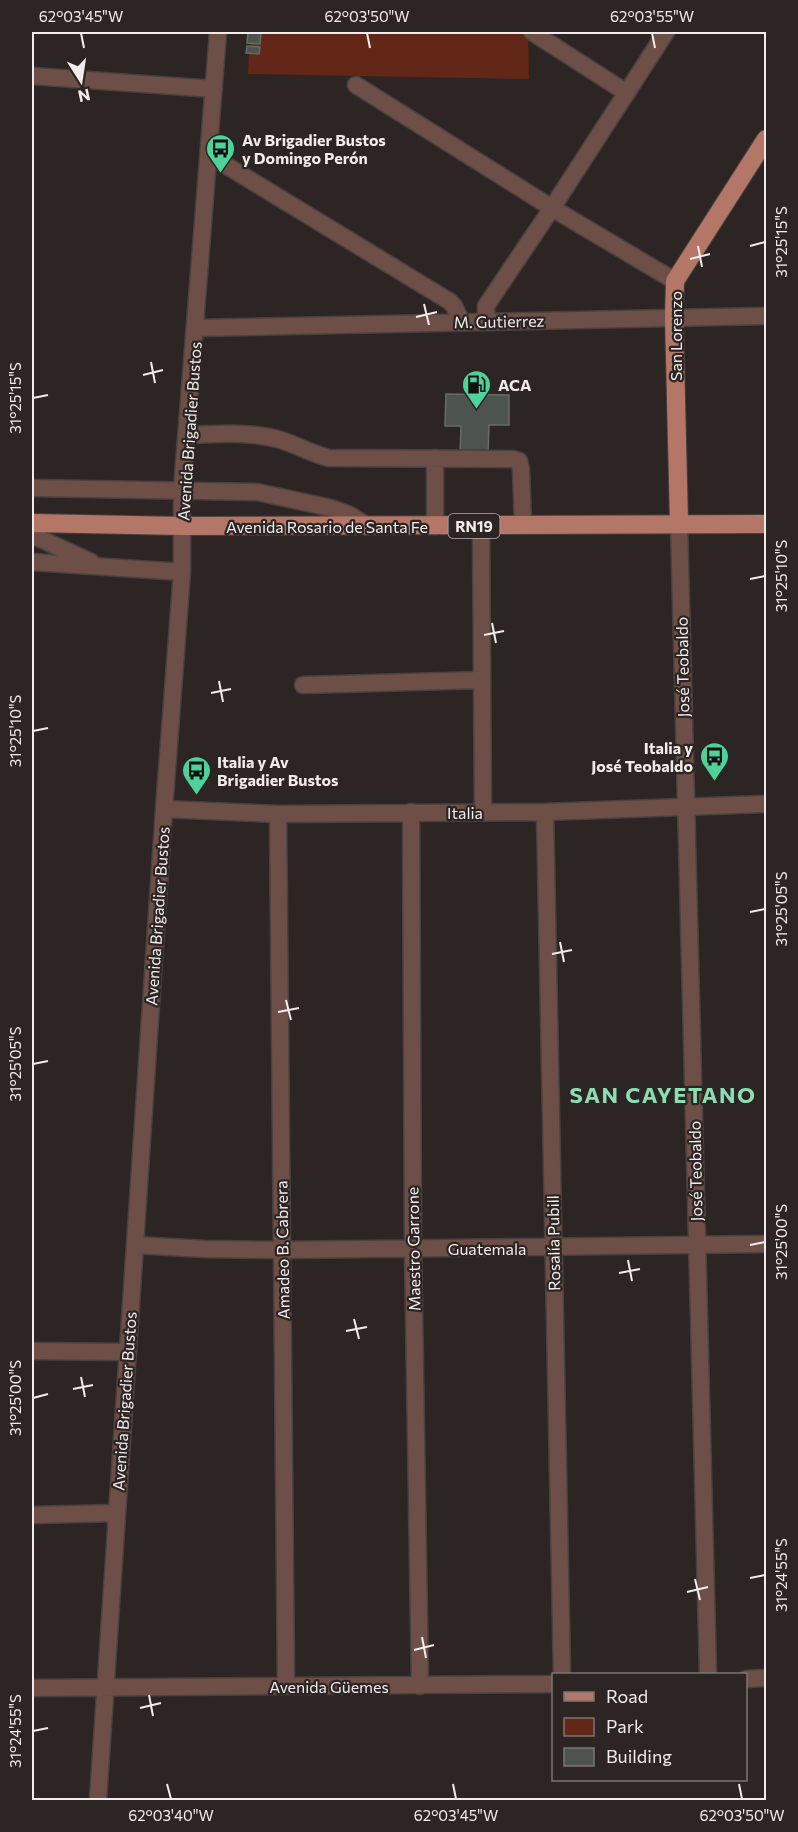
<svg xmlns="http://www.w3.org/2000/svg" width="798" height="1832" font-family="Commissioner,sans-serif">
  <rect width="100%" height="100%" fill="#2c2523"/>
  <path fill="#622717" d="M250,32h278l1,47 -281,-5z"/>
  <path fill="#4d5450" stroke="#656c68" stroke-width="1.5" d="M248,32h13l-1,12 -13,-1z
    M247,46l13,1 -1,7 -13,-1z
    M446,394l63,1v30h-20l-1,30 -28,-1 1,-28h-16z"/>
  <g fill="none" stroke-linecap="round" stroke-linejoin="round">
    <defs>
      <path id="minor" d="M532,32l95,61
        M32,76l182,13
        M356,85l196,123 123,73
        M209,155l240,146 5,5 7,15
        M486,321v-15l66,-98 114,-176
        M196,328l570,-12
        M187,435c30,-1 64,-4 94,5 16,5 31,14 48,18l183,1 7,2 2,8 2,56
        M32,488l225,4 74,16 19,7 17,11
        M679,523l29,1151
        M435,526v-68
        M481,526l2,286
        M32,535l59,27
        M32,562l150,10
        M303,685l179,-5
        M164,809l114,5 267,-2 221,-8
        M411,812l2,436 7,438
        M545,812l17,862
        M278,814l8,872
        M135,1245l70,4 77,1 484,-6
        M32,1351l96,1
        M32,1515l85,-2
        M746,1679l20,-1
        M32,1688l522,-4
        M98,1800l66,-991 18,-237v-83l36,-457"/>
      <path id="major" d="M32,523l150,3 584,-2
        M679,523l-5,-206 1,-36 91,-142"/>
    </defs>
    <use href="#minor" stroke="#48413f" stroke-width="19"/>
    <use href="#major" stroke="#48413f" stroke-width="20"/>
    <use href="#minor" stroke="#6e4f47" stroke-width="16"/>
    <use href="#major" stroke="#b47666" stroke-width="18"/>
  </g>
  <path fill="none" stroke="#f1eceb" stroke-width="2" d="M81,33l3,15M367,33l3,15M652,33l3,15M698,246l4,21M750,246l15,-4M690,259l20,-5M424,304l5,21M416,317l21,-5M151,362l4,21M143,375l20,-5M33,398l15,-3M750,579l15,-3M492,623l4,20M484,635l20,-4M219,681l4,21M211,693l20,-4M33,731l15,-3M750,912l15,-3M560,942l4,20M552,954l20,-4M286,1000l5,20M278,1012l21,-4M33,1064l15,-3M750,1245l15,-3M628,1260l4,21M619,1273l21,-4M354,1319l5,20M346,1331l21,-4M81,1377l4,20M73,1389l20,-4M33,1398l15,-4M750,1578l15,-3M695,1579l5,21M687,1592l21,-5M422,1637l4,21M414,1650l20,-5M149,1695l4,21M140,1708l21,-5M33,1731l15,-3M167,1784l4,15M453,1784l3,15M739,1784l3,15"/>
  <defs>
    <symbol id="bus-pin" viewBox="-11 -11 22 30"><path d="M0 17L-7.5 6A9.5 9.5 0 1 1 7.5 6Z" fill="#4dd39a" stroke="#2c2523"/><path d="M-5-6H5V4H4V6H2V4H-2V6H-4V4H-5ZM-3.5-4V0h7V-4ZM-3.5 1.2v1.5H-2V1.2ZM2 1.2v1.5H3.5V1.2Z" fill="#111"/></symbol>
    <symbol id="fuel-pin" viewBox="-11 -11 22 30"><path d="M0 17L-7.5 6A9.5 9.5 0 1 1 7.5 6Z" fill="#4dd39a" stroke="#2c2523"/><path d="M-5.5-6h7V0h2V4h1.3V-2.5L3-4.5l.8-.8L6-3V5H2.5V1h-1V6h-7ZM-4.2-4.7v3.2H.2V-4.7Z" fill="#111"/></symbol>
  </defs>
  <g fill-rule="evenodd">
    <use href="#bus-pin" x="204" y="132" width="33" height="45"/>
    <use href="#fuel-pin" x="460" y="368" width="33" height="45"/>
    <use href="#bus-pin" x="698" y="740" width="33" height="45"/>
    <use href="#bus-pin" x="180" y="754" width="33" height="45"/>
  </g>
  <g text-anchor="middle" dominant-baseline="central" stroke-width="4.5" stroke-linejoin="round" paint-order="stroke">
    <rect fill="#2c2523" stroke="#b6b0af" stroke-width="1.5" x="448.5" y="514" width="51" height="24" rx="4.5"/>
    <g font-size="15" font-weight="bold" fill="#f1eceb">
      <text x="474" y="526">RN19</text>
    </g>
    <g font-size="16" font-weight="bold" fill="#f1eceb" stroke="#2c2523" text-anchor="start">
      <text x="242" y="139">Av Brigadier Bustos<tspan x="242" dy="18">y Domingo Perón</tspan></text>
      <text x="498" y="384">ACA</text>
      <text x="693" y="747" text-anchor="end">Italia y<tspan x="693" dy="18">José Teobaldo</tspan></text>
      <text x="217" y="761">Italia y Av<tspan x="217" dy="18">Brigadier Bustos</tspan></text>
    </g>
    <g font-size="16" fill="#f1eceb" stroke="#2c2523">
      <text transform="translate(499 321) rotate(-1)">M. Gutierrez</text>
      <text transform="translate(675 336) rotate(-90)">San Lorenzo</text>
      <text transform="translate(189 431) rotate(-86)">Avenida Brigadier Bustos</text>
      <text x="327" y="526">Avenida Rosario de Santa Fe</text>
      <text transform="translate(682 667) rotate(-91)">José Teobaldo</text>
      <text x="465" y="812">Italia</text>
      <text transform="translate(157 916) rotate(-86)">Avenida Brigadier Bustos</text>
      <text transform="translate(695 1171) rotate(-91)">José Teobaldo</text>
      <text transform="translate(553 1243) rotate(-91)">Rosalía Pubill</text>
      <text x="487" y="1248">Guatemala</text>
      <text transform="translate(413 1249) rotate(-91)">Maestro Garrone</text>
      <text transform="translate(282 1250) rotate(-91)">Amadeo B. Cabrera</text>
      <text transform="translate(124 1401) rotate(-86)">Avenida Brigadier Bustos</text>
      <text x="329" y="1686">Avenida Güemes</text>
    </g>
    <g font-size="22" font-weight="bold" letter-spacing="1.5" fill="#8bddb4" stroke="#2c2523">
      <text x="663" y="1094">SAN CAYETANO</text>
    </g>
  </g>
  <rect width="798" height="1832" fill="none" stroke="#2c2523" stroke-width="66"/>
  <rect x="552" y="1673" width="195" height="108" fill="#2c2523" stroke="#7b7573" stroke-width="1.5"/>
  <rect x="564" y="1692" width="30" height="9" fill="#b47666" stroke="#7b7573" stroke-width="1.5"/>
  <text x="606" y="1703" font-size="18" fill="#f1eceb">Road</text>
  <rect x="564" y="1718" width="30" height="18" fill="#622717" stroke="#7b7573" stroke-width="1.5"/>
  <text x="606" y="1733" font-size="18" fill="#f1eceb">Park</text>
  <rect x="564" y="1748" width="30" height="18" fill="#4d5450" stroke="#7b7573" stroke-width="1.5"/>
  <text x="606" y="1763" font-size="18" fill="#f1eceb">Building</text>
  <g transform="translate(81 81) rotate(168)" stroke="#2c2523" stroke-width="4.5" paint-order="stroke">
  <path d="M0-4.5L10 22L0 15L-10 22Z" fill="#f1eceb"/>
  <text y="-9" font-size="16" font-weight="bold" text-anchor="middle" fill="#f1eceb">N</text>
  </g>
  <rect x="33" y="33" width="732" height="1766" fill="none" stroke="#f1eceb" stroke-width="2"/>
  <g font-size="15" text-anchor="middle" fill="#f1eceb">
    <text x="81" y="22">62°03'45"W</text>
    <text x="367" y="22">62°03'50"W</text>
    <text x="652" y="22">62°03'55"W</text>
    <text transform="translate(782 242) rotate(-90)" y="5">31°25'15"S</text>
    <text transform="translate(16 398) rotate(-90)" y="5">31°25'15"S</text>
    <text transform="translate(782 576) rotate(-90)" y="5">31°25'10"S</text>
    <text transform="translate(16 731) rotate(-90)" y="5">31°25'10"S</text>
    <text transform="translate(782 909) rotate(-90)" y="5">31°25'05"S</text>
    <text transform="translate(16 1064) rotate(-90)" y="5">31°25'05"S</text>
    <text transform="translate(782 1242) rotate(-90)" y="5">31°25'00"S</text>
    <text transform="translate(16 1398) rotate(-90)" y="5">31°25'00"S</text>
    <text transform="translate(782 1575) rotate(-90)" y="5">31°24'55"S</text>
    <text transform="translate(16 1731) rotate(-90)" y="5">31°24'55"S</text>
    <text x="171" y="1821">62°03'40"W</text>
    <text x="456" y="1821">62°03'45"W</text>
    <text x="742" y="1821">62°03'50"W</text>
  </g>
</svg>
